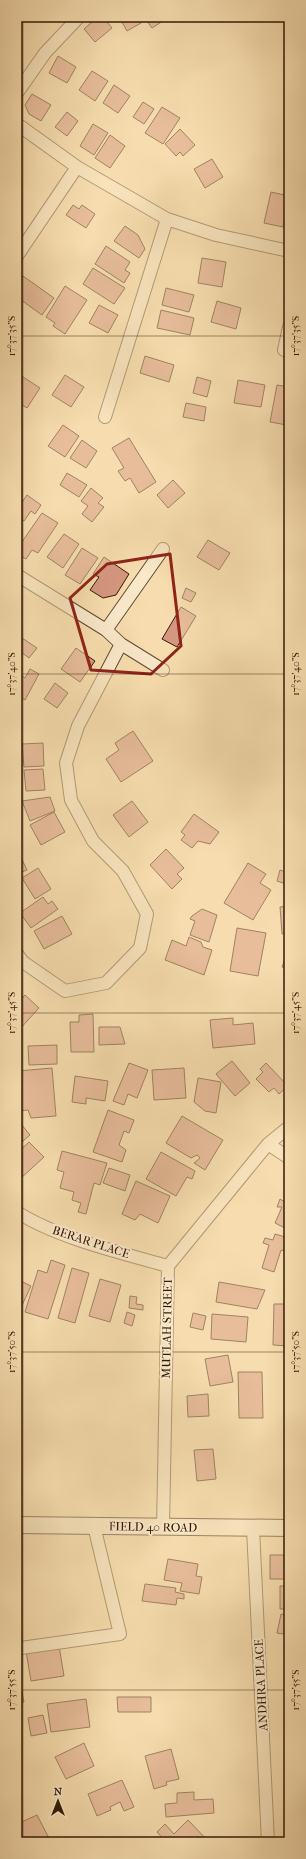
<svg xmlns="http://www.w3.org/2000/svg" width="306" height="1859" font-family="'IM FELL French Canon',serif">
  <rect width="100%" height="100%" fill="#f6dcae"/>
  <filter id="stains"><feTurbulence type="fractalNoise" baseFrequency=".005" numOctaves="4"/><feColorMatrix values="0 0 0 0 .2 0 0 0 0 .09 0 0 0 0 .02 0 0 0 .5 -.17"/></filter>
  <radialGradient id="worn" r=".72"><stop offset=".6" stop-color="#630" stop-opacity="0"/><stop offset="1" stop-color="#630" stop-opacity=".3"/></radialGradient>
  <path fill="#d69781" stroke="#331903" d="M98,17h5l9,11 -17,14 -11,-13z
    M119,17h18l4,6 -14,8z
    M144,17h21l1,2 -14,9z
    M58,56l18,11 -9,16 -18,-10z
    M92,71l16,10 -13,20 -16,-11z
    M114,85l16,11 -12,17 -15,-10z
    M32,94l19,11 -10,16 -12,-7 -4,-9z
    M143,102l11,7 -10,15 -11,-7z
    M162,107l18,11 -17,26 -18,-11z
    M67,112l11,9 -11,15 -12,-9z
    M93,124l15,9 -14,22 -14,-9z
    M180,129l15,16 -12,11 -3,-4 -4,4 -11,-12z
    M110,135l15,11 -15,22 -15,-10z
    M212,159l11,18 -18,11 -11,-19z
    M271,192l18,4 -6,31 -19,-4z
    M73,205l6,4 3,-4 13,9 -9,14 -20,-13z
    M125,226l13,9 7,14 -6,9 -25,-17z
    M106,246l24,16 -5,8 5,3 -6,10 -29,-19z
    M202,258l24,4 -4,25 -24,-4z
    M93,268l32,20 -11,16 -31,-20z
    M23,276l31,22 -12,17 -25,-18v-13z
    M65,286l22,14 -22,34 -12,-8 2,-3 -9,-6z
    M166,288l28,7 -5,17 -27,-7z
    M217,301l24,7 -5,21 -25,-7z
    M99,305l19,10 -10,18 -19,-10z
    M161,310l33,8 -4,17 -33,-7z
    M145,356l29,9 -5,17 -29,-9z
    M17,373l23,15 -13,20 -10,-6z
    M65,375l19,12 -13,20 -19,-12z
    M197,377l14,4 -4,16 -14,-4z
    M238,380l27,5 -4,22 -27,-4z
    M277,385l12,2v25l-2,13 -17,-3z
    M186,403l20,4 -2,14 -21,-4z
    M63,425l16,11 -14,21 -17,-11z
    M129,438l27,44 -17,11 -9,-15 -5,3 -7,-10 6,-3 -12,-20z
    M82,440l15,11 -11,17 -16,-10z
    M67,473l20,12 -8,12 -19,-12z
    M173,480l12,13 -17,15 -11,-13z
    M91,488l12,10 -5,5 6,4 -12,15 -10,-8 6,-8 -7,-5z
    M27,495l14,10 -6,9 -4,-3 -7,10 -7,-5v-7z
    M42,513l16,10 -20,30 -6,-3 -6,9 -9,-5v-5z
    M64,534l15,10 -16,24 -16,-11z
    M208,540l22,13 -11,17 -22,-13z
    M82,548l16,10 -18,26 -15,-9z
    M104,557l25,17 -13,21 -13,3 -13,-8 9,-13 -6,-3z
    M186,588l10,5 -5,9 -9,-4z
    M181,607l15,9 -19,31 -15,-8z
    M19,636l18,12 -8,10 -12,-9v-10z
    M76,648l19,13 -15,21 -19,-13z
    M30,669l9,5 -14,26 -8,-5v-18l2,-3 6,4z
    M55,683l13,10 -11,15 -13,-9z
    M133,731l20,30 -32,21 -15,-23 13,-9 -4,-7z
    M43,743l1,23 -20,1 -2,-23z
    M43,769l2,21 -19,1 -2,-21z
    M50,797l5,14 -25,10 -8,-20z
    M132,801l16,21 -19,15 -16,-22z
    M54,812l11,20 -24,13 -11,-20z
    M194,814l25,18 -9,12 -12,-3 -6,7 -11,-8 4,-5 -4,-3z
    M166,849l18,19 -7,6 5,5 -10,10 -22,-24z
    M18,851l9,19 -10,4v-22z
    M248,863l18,11 -6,9 11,7 -18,30 -29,-17z
    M38,868l13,21 -16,10 -13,-21z
    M280,870l9,3v12l-12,-4z
    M21,889l1,3 -4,1 3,3 -4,2v-8l1,1z
    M43,897l5,7 4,-3 6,8 -27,19 -11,-15z
    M289,906v27l-7,1 -2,-27z
    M202,909l15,6 -8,27 -19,-7 5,-14 -5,-2 2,-3z
    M62,916l10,18 -28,15 -10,-18z
    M237,928l29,5 -8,43 -28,-5z
    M189,937l12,5 2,5 9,3 -8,25 -39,-15 7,-20 14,6z
    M289,948v27l-3,-1 2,-5 -6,-2z
    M25,995l14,13 -21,23 -1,-28z
    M93,1014l1,38h-23l-1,-30h9v-7z
    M233,1018v7l20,-2 2,21 -42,4 -3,-28z
    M99,1027h21l5,17 -26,1z
    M57,1045v19l-28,1 -1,-19z
    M232,1061l18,22 -15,13 -19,-22z
    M129,1063l19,7 -11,28 -9,-4 -4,11 -11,-4z
    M266,1063l22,23 -9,8 -5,-6 -5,4 -13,-13 7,-7 -3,-3z
    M52,1068l4,48 -25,2 -3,-8 -9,1 -2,-24 1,-16z
    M184,1068l2,30 -32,2 -2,-30z
    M75,1076l33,5 -3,20 -19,-3v6l-14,-2z
    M198,1078l23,4 -5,31 -11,-2 -11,-9z
    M108,1110l26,10 -5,13 -5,-2 -5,14 7,5 -4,12 -29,-10z
    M182,1116l41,24 -18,30 -11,-7 6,-5 -3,-3 -6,3 -25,-15z
    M17,1119l13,16 -8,7 -3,-4 -2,1z
    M29,1142l15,15 -24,22 -3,-3v-23z
    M62,1151l45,12 -7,22 -6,-2 -8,31 -8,-2 3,-9 -9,-3 2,-8 -14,-4 4,-16 -7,-2z
    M161,1152l34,19 -3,8 -5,-2 -11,19 -30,-17z
    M109,1168l21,7 -5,16 -22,-8z
    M136,1181l34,15 -12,27 -18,-9 -5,6 -13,-6z
    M288,1195v23l1,12 -14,-7 7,-16h-5l3,-8 5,3z
    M275,1234l14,4v14l-8,-2 -7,22 -12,-4 7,-23 -6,-2 2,-5 8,2z
    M51,1260l14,5 -17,54 -23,-7 13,-42 9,3z
    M72,1268l17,5 -14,50 -17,-5z
    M17,1279l14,7 -14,30z
    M100,1279l21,6 -11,37 -21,-6z
    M219,1282l46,8 -8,19 -41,-7z
    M130,1296l7,1 -1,7 7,1v5l-14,-2z
    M274,1304h15v42l-16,-1z
    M127,1312l8,3 -3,11 -8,-3z
    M193,1313l13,3 -3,14 -13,-3z
    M212,1314l36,3 -2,25 -35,-3z
    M228,1355l5,27 -23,4 -5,-27z
    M238,1372h24l1,46h-24z
    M208,1394l1,22 -21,1 -1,-21z
    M213,1449l3,30 -19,2 -3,-31z
    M270,1555h19v24h-19z
    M168,1559l30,5 -2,12 6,1 -3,17 -19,-3 2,-8 -18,-3z
    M145,1584l31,4 -1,4 9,2v5l-7,-1 -1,7 -34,-4z
    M280,1586h9v23h-9z
    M281,1614l8,2v19l-12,-2z
    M59,1646l5,30 -33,5 -5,-30z
    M18,1673l6,29 -7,1v-29z
    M117,1697h34v15h-33z
    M86,1699l4,28 -39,5 -4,-28z
    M43,1715l4,18 -16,3 -3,-18z
    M84,1743l10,23 -28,13 -11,-22z
    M171,1749l8,30 -13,3 1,3 -13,4 -9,-33z
    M122,1780l12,27 -10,4 -4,-9 -10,5 1,3 -14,6 -9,-22z
    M194,1792v8l19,-1 1,14 -48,4 -1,-13 12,-1v-10z
    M37,1815l14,27h-30l-4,-8v-10z
    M188,1820l21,22h-43l-9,-10 8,-8 9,10z"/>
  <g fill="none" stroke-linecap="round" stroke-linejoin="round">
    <defs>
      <path id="street" d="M17,93l28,-40 34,-36
        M17,124l60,43 90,52 49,16 73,16
        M17,256l60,-89
        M284,350l5,-23
        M105,417l62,-198
        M17,575l89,55 15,14 42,26
        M106,630l57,-81
        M17,954l6,8 42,29 41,-8 34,-35 7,-34 -24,-43 -30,-30 -22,-41 -5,-37 12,-37 43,-82
        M268,1144l21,14
        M17,1212c40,26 105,41 151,54
        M163,1527l5,-261 100,-122 21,-17
        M253,1528l15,314
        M17,1646l4,2 99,-14 -26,-108"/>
      <path id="secondary" d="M17,1525l272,3"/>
    </defs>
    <use href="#street" stroke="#644a2e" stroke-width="14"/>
    <use href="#secondary" stroke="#331903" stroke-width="18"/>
    <use href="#street" stroke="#f9e8ca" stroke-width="12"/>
    <use href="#secondary" stroke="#f9e8ca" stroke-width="16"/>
  </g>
  <path d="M0 0H306V1859H0ZM170,554l11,92 -30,28 -60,-4 -21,-72 37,-34z" fill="#f6dcae" fill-opacity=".55" fill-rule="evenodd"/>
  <path fill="none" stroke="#8f2418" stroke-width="3" stroke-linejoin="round" d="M170,554l11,92 -30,28 -60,-4 -21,-72 37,-34z"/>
  <path fill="none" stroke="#331903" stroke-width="1" stroke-opacity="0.45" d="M23,17v1825M17,336h272M17,674h272M17,1013h272M17,1352h272M17,1690h272"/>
  <g text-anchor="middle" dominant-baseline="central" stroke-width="4" stroke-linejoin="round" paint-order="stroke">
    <g font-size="12" fill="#331903" stroke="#f9e8ca">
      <text transform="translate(91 1242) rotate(18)">BERAR PLACE</text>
      <text transform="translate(167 1328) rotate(-89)">MUTLAH STREET</text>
      <text transform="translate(153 1527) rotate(1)">FIELD 40 ROAD</text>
      <text transform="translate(261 1685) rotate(-93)">ANDHRA PLACE</text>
    </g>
  </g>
  <rect width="306" height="1859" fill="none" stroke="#f6dcae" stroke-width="44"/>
  <g transform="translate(58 1801)" stroke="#f9e8ca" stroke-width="3" paint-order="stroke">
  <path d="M0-3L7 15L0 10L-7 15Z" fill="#331903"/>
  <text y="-6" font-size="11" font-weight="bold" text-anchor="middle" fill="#331903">N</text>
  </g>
  <rect x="22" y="22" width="262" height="1815" fill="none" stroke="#331903" stroke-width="1.5"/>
  <g font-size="10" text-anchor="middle" fill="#331903">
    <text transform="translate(11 336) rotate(-90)" y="4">17°37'35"S</text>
    <text transform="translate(295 336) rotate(-90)" y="4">17°37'35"S</text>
    <text transform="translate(11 674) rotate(-90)" y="4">17°37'40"S</text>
    <text transform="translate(295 674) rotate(-90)" y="4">17°37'40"S</text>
    <text transform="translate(11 1013) rotate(-90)" y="4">17°37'45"S</text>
    <text transform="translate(295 1013) rotate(-90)" y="4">17°37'45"S</text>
    <text transform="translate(11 1352) rotate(-90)" y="4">17°37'50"S</text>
    <text transform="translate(295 1352) rotate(-90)" y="4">17°37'50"S</text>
    <text transform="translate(11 1690) rotate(-90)" y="4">17°37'55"S</text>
    <text transform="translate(295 1690) rotate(-90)" y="4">17°37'55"S</text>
  </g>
  <rect width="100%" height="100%" filter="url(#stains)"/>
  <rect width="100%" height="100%" fill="url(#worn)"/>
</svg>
